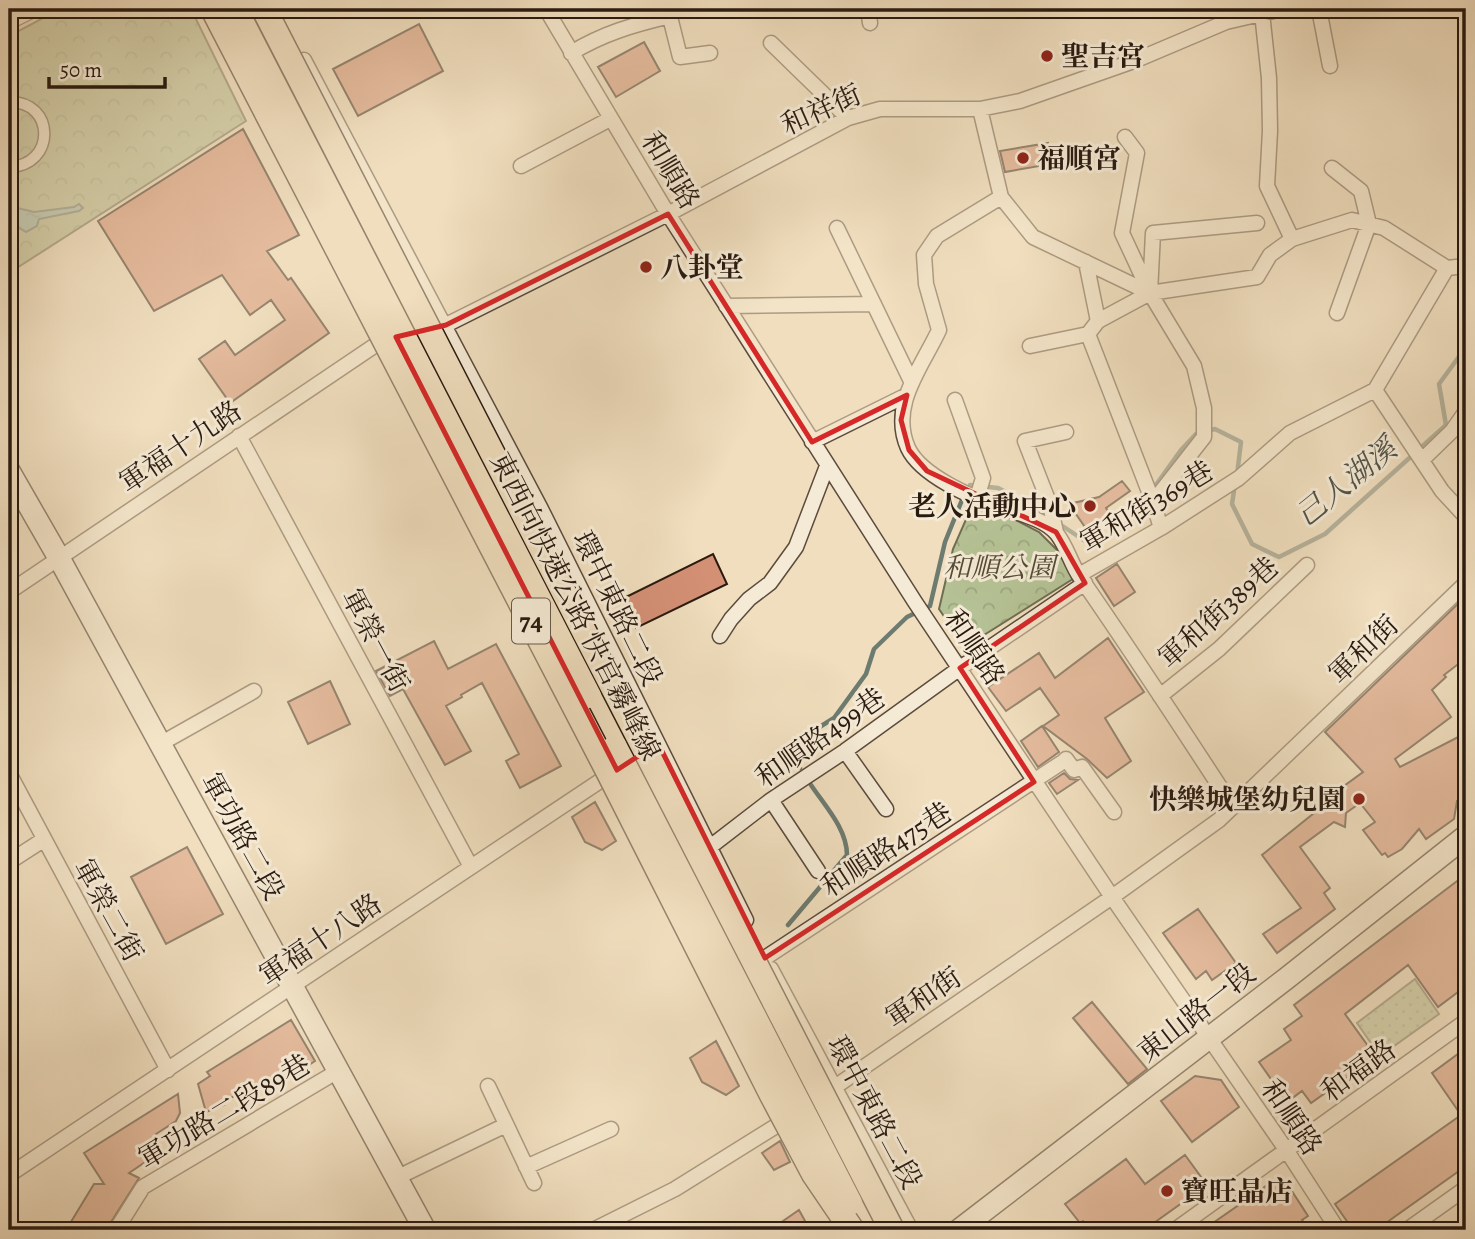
<svg xmlns="http://www.w3.org/2000/svg" width="1475" height="1239" font-family="Alegreya,'Noto Serif TC',serif">
<defs>
<pattern id="grass-dots" width="8" height="8" patternUnits="userSpaceOnUse" patternTransform="scale(1.75)"><rect width="8" height="8" fill="#b5c295"/><path d="M2 2h.1M6 6h.1" fill="none" stroke="#9ca67f" stroke-width="1.8" stroke-linecap="round"/></pattern>
<pattern id="park-crowns" width="20" height="18" patternUnits="userSpaceOnUse" patternTransform="scale(1.75)"><rect width="20" height="18" fill="#b5c295"/><path d="M2 6a3 3 0 1 1 6 0M12 15a3 3 0 1 1 6 0" fill="none" stroke="#9ca67f"/></pattern>
<pattern id="water-ripples" width="26" height="14" patternUnits="userSpaceOnUse" patternTransform="scale(1.75)"><rect width="26" height="14" fill="#9abcb0"/><path d="M2 4q2-2 4 0t4 0M15 11q2-2 4 0t4 0" fill="none" stroke="#85a196"/></pattern>
</defs>
<rect width="100%" height="100%" fill="#f0debe"/>
<filter id="stains"><feTurbulence type="fractalNoise" baseFrequency=".00286" numOctaves="4"/><feColorMatrix values="0 0 0 0 .2 0 0 0 0 .09 0 0 0 0 .02 0 0 0 .5 -.17"/></filter>
<radialGradient id="worn" r=".72"><stop offset=".6" stop-color="#630" stop-opacity="0"/><stop offset="1" stop-color="#630" stop-opacity=".3"/></radialGradient>
<path fill="url(#grass-dots)" stroke="#6f6e52" stroke-width="2" d="M1415 979 1439 1014 1380 1056 1357 1023Z"/>
<path fill="url(#park-crowns)" stroke="#6f6e52" stroke-width="2" d="M60 9H191L246 121 9 273V36Z
M975 499 1039 532 1058 551 1076 577 965 647 939 609 953 549Z"/>
<path fill="url(#water-ripples)" stroke="#6d7b70" stroke-width="2" d="M79 204 83 208 79 211 39 219 37 226 26 232C17 227 10 222 12 211L9 209V206L34 212 74 207Z"/>
<g fill="none" stroke-linecap="round" stroke-linejoin="round">
<path stroke="#6d7b70" stroke-width="4.5" d="M1235 484 1232 504 1252 544 1279 557 1325 534 1446 425 1439 384 1466 347
M970 485 998 488 1049 515
M1153 489 1181 450 1196 434 1215 429 1241 442 1237 475
M1058 523 1091 545C1111 542 1138 514 1148 497
M800 768 795 761 802 738 834 718 866 674 874 649 907 617 930 606 945 542 962 500
M788 925 847 855C847 829 825 806 811 785"/>
</g>
<path fill="#d49075" stroke="#291a10" stroke-width="2" d="M419 24 443 71 358 116 333 69Z
M644 42 660 71 616 97 598 67Z
M243 129 299 235 267 251 288 280 291 278 329 333 230 403 199 359 225 341 235 355 285 320 271 300 250 315 222 275 154 311 98 221Z
M1048 143 1051 164 1005 172 1000 151Z
M1122 481 1130 491 1106 508 1110 514 1087 530 1069 504 1099 497Z
M713 554 727 584 636 628 622 599Z
M1117 564 1135 592 1114 606 1096 578Z
M1466 596V658L1444 675 1446 677 1432 690 1451 717 1395 759 1400 767 1466 733V801H1457L1454 819 1426 839 1419 829 1402 849 1388 857 1385 853 1382 855 1363 830 1375 822 1360 803 1346 813 1345 827 1334 822 1300 847 1330 888 1324 893 1335 909 1277 953 1263 934 1301 908 1262 855 1324 805 1322 802 1363 772 1325 732Z
M1108 638 1144 692 1105 718 1131 761 1107 778 1087 759 1043 726 1059 715 1040 688 1006 711 988 687 1039 653 1055 678Z
M434 641 448 669 496 644 561 766 520 788 506 761 519 754 482 683 461 695 462 697 446 706 471 751 445 765 403 689 390 696 376 671Z
M330 681 350 724 308 744 288 702Z
M1042 726 1059 752 1038 767 1021 741Z
M1064 773 1070 779 1078 780 1057 794 1049 783Z
M595 802 616 841 602 850 585 842 572 817Z
M187 847 223 914 166 944 131 877Z
M1461 878 1466 884V986L1438 1007 1408 965 1345 1014 1376 1057 1311 1103 1302 1091 1287 1102 1259 1062 1291 1040 1284 1029 1302 1016 1294 1005Z
M1198 909 1236 963 1212 980 1206 971 1196 979 1163 933Z
M1092 1002 1147 1069 1128 1084 1073 1018Z
M291 1020 315 1061 277 1086 274 1081 222 1101 224 1105 206 1112 198 1084 210 1076 207 1072Z
M716 1041 739 1086 726 1095 702 1082 690 1058Z
M1466 1048V1166L1376 1230H1353L1335 1204 1461 1115 1432 1073Z
M1195 1076 1221 1080 1239 1107 1192 1142 1161 1101Z
M178 1094 180 1113 176 1121 156 1134 157 1136 154 1139 158 1143 154 1156 129 1173 139 1178 106 1230H66L94 1184H104L84 1153Z
M780 1141 790 1162 774 1170 762 1153Z
M1185 1155 1207 1185 1144 1230H1090L1083 1221 1080 1223 1065 1204 1126 1159 1145 1184Z
M1273 1181 1286 1182 1308 1216 1302 1220 1310 1230H1203Z
M799 1210 810 1230H770Z"/>
<g fill="none" stroke-linecap="round" stroke-linejoin="round">
<defs>
<path id="pedestrian" d="M9 102C56 101 56 166 9 167"/>
<path id="minor" d="M546 9 668 214 915 602 1112 897 1287 1151 1338 1230
M668 9 680 57 710 53
M868 9 870 23
M1319 9 1330 66
M1262 13 1269 78 1270 131 1267 186 1292 239
M771 43 848 118
M571 53C604 33 633 25 670 16
M304 60 541 509 746 920
M980 109 1001 197 1033 237 1150 293 1257 277 1270 255 1292 239 1352 220 1384 228 1447 268 1466 266
M1125 137 1137 153 1122 233 1150 293 1194 366 1204 408V437L1153 502 1161 528
M521 166 610 119
M1332 168 1361 191 1369 224 1337 313
M1001 197 937 236 924 255 926 284 939 330C922 367 889 405 908 448 921 476 973 498 1000 507 1018 513 1045 519 1057 534 1067 547 1071 564 1080 577 1132 652 1183 730 1233 807
M837 228 911 381
M1086 262 1098 321
M1447 268 1375 390 1442 491 1466 517
M726 306 874 304
M425 330 446 325 668 214 848 118 880 109H980L1020 101 1134 61 1226 22 1282 9
M1088 334 1153 502
M1030 346 1088 334 1098 321 1150 293 1153 233 1257 223
M955 400 983 478 977 498
M239 436 471 867
M812 442 907 395
M1422 460 1452 431 1466 411
M1056 532 1050 505 1025 441 1066 432
M1079 575 1161 528 1239 478 1290 433 1375 390
M9 592 380 342 391 339
M720 636 731 619 749 599 770 583 796 547 827 466
M1160 696 1219 649 1307 565
M160 744 254 691
M845 751 886 809
M1063 762 1066 759 1074 770 1082 767 1114 812
M9 773 168 1070
M771 800 818 871
M710 847 771 800 845 751 960 668 1085 583
M9 862 43 840
M765 958 1061 763
M771 969 911 1230
M488 1086 534 1183
M829 1091 1112 897 1219 820 1466 583
M526 1167 611 1129
M9 1175 651 747
M396 1178 506 1125
M116 1230 143 1187 338 1071
M593 1230 675 1189 789 1118
M1175 1230 1466 1021
M1407 1230 1466 1188"/>
<path id="tertiary" d="M9 20 31 9"/>
<path id="secondary" d="M9 471 59 558 425 1230
M959 1230 1287 978 1466 836"/>
</defs>
<use href="#pedestrian" stroke="#5b4b3c" stroke-width="13"/>
<use href="#minor" stroke="#5b4b3c" stroke-width="17"/>
<use href="#tertiary" stroke="#5b4b3c" stroke-width="20"/>
<use href="#secondary" stroke="#291a10" stroke-width="24"/>
<use href="#pedestrian" stroke="#f5ead5" stroke-width="10"/>
<use href="#minor" stroke="#f5ead5" stroke-width="14"/>
<use href="#tertiary" stroke="#f5ead5" stroke-width="18"/>
<use href="#secondary" stroke="#f5ead5" stroke-width="21"/>
<defs>
<path id="trunk-bridge" d="M213 9 609 773 772 1095 814 1174 852 1230
M235 9 589 696
M264 9 892 1230
M615 747 850 1203"/>
</defs>
<use href="#trunk-bridge" stroke="#291a10" stroke-width="27" stroke-linecap="butt"/>
<use href="#trunk-bridge" stroke="#f0debe" stroke-width="24"/>
</g>
<path d="M0 0H1475V1239H0ZM668 214 812 442 907 395 901 420 909 450 927 471 1056 532 1085 583 960 668 1034 782 765 958 658 743 617 770 396 337 446 325Z" fill="#f0debe" fill-opacity=".55" fill-rule="evenodd"/>
<path fill="none" stroke="#d62828" stroke-width="5" stroke-linejoin="round" d="M668 214 812 442 907 395 901 420 909 450 927 471 1056 532 1085 583 960 668 1034 782 765 958 658 743 617 770 396 337 446 325Z"/>
<g fill="#8f2418" stroke="#f5ead5" stroke-width="2.5">
<circle cx="1047" cy="56" r="7"/>
<circle cx="1023" cy="158" r="7"/>
<circle cx="646" cy="267" r="7"/>
<circle cx="1090" cy="506" r="7"/>
<circle cx="1359" cy="799" r="7"/>
<circle cx="1167" cy="1191" r="7"/>
</g>
<g text-anchor="middle" stroke-width="6" stroke-linejoin="round" paint-order="stroke">
<rect fill="#f5ead5" stroke="#66584b" stroke-width="2" x="512" y="598.5" width="38" height="45" rx="5"/>
<g font-size="26" font-weight="bold" fill="#291a10">
<text x="531" y="630">74</text>
</g>
<g font-size="28" font-weight="bold" fill="#291a10" stroke="#f5ead5" text-anchor="start">
<text x="1061" y="66">聖吉宮</text>
<text x="1037" y="168">福順宮</text>
<text x="660" y="277">八卦堂</text>
<text x="1076" y="516" text-anchor="end">老人活動中心</text>
<text x="1345" y="809" text-anchor="end">快樂城堡幼兒園</text>
<text x="1181" y="1201">寶旺晶店</text>
</g>
<g font-size="28" fill="#291a10" stroke="#f5ead5">
<text transform="translate(821 109) rotate(-24)" y="10">和祥街</text>
<text transform="translate(671 170) rotate(59)" y="10">和順路</text>
<text transform="translate(180 446) rotate(-34)" y="10">軍福十九路</text>
<text transform="translate(1146 506) rotate(-31)" y="10">軍和街369巷</text>
<text transform="translate(576 606) rotate(63)" y="10">東西向快速公路 快官霧峰線</text>
<text transform="translate(618 608) rotate(64)" y="10">環中東路二段</text>
<text transform="translate(1218 612) rotate(-42)" y="10">軍和街389巷</text>
<text transform="translate(376 640) rotate(62)" y="10">軍榮一街</text>
<text transform="translate(975 647) rotate(56)" y="10">和順路</text>
<text transform="translate(1363 649) rotate(-44)" y="10">軍和街</text>
<text transform="translate(820 737) rotate(-35)" y="10">和順路499巷</text>
<text transform="translate(243 836) rotate(61)" y="10">軍功路二段</text>
<text transform="translate(886 849) rotate(-33)" y="10">和順路475巷</text>
<text transform="translate(109 910) rotate(61)" y="10">軍榮二街</text>
<text transform="translate(320 939) rotate(-34)" y="10">軍福十八路</text>
<text transform="translate(923 997) rotate(-34)" y="10">軍和街</text>
<text transform="translate(1196 1012) rotate(-38)" y="10">東山路一段</text>
<text transform="translate(1358 1070) rotate(-36)" y="10">和福路</text>
<text transform="translate(224 1111) rotate(-31)" y="10">軍功路二段89巷</text>
<text transform="translate(875 1112) rotate(62)" y="10">環中東路二段</text>
<text transform="translate(1292 1117) rotate(56)" y="10">和順路</text>
</g>
<g font-size="28" font-style="italic" fill="#534c38" stroke="#f5ead5">
<text x="999" y="577">和順公園</text>
</g>
<g font-size="30" font-style="italic" fill="#515348" stroke="#f5ead5">
<text transform="translate(1346 482) rotate(-39)" y="10">己人湖溪</text>
</g>
</g>
<rect width="1475" height="1239" fill="none" stroke="#f0debe" stroke-width="35"/>
<rect x="10" y="10" width="1454" height="1218" fill="none" stroke="#291a10" stroke-width="3.5"/>
<rect x="18" y="18" width="1440" height="1204" fill="none" stroke="#291a10" stroke-width="2"/>
<path d="M49 77v10h116v-10" fill="none" stroke="#291a10" stroke-width="3.5"/>
<text x="60" y="77" font-size="21" fill="#291a10" stroke="#f5ead5" stroke-width="5" paint-order="stroke">50 m</text>
<rect width="100%" height="100%" filter="url(#stains)"/>
<rect width="100%" height="100%" fill="url(#worn)"/>
</svg>
